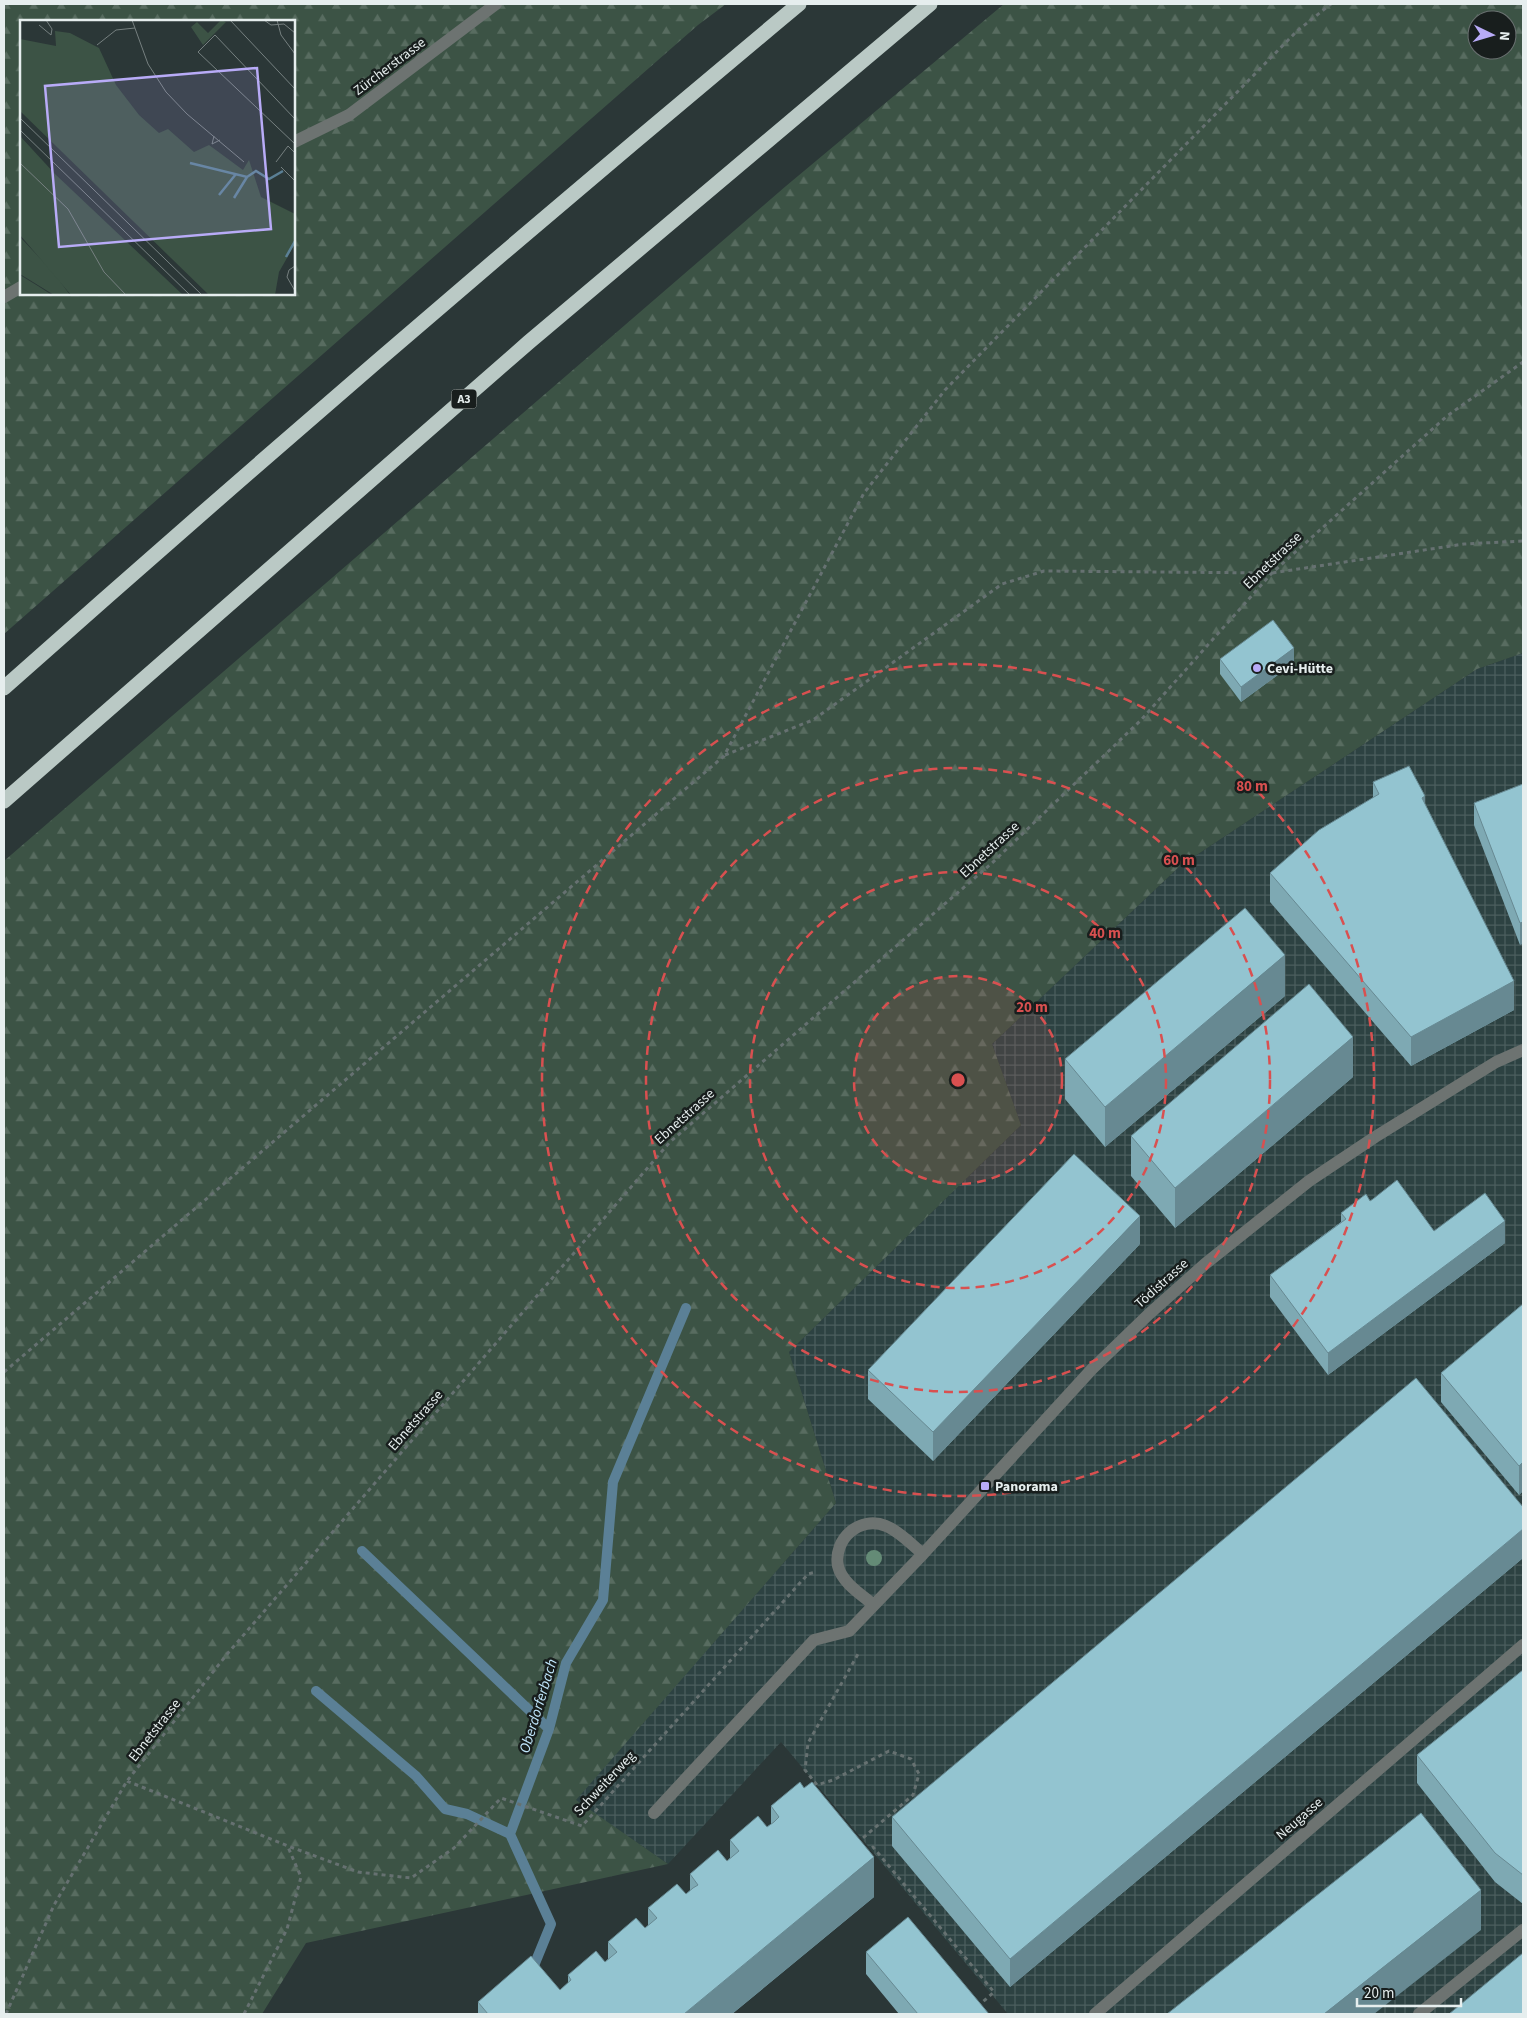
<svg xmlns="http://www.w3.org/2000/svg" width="1527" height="2018" font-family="'Source Sans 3',sans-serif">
<defs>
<pattern id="industrial-grid" width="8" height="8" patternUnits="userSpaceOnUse" patternTransform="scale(1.25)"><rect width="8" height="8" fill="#2d4242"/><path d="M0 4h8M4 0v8" fill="none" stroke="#4b5e5e"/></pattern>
<pattern id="forest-firs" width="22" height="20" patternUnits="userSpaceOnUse" patternTransform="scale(1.25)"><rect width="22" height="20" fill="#3c5345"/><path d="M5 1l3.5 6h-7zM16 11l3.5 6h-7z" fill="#586c60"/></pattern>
</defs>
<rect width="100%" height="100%" fill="#2b3737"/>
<path fill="url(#industrial-grid)" d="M1523 653V2014H1008L781 1742 668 1864 575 1800 836 1503 789 1352 1021 1125 992 1044 1180 866 1477 669Z"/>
<path fill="url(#forest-firs)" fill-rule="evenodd" d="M4 4H726L698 25 4 634ZM21 21H294V294H21Z
M1004 4H1523V653L1477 669 1180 866 992 1044 1021 1125 789 1352 836 1503 576 1800 668 1864 306 1943 262 2014H4V861L786 186ZM1477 20H1507V50H1477Z"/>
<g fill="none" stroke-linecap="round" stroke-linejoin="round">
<path stroke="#5b8096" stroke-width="10" d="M362 1551 549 1729
M316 1691 416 1776 445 1809 467 1814 510 1834
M531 1973 551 1924 510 1834 549 1729 566 1663 603 1600 613 1482 686 1308"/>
<path stroke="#667171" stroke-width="3" stroke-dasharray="4 4" stroke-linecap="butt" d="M725 755 813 720 1002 584 1044 571 1272 573 1464 544 1523 541
M4 1372 724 756 864 493 945 390 1297 31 1331 4
M127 1781 288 1846 358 1872 411 1878 454 1848 501 1798 582 1826 808 1574 816 1572
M857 1843 913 1795 919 1774 911 1759 889 1751 833 1780 817 1785 805 1770 808 1743 858 1654
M866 1853 873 1847 994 1992 978 2006
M6 2014 54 1905 127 1781 228 1653 670 1142 992 863 1141 720 1272 573 1447 416 1523 362
M244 2014 287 1929 301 1877 288 1847"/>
<path stroke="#6d7371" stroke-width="12" d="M294 142 349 115 496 4
M4 297 21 287
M874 1605C862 1595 842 1583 838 1566 833 1539 860 1515 886 1526 899 1531 912 1545 923 1554
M654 1813 814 1640 849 1631 923 1554 1092 1369 1149 1314 1205 1264 1309 1181 1375 1137 1496 1062 1523 1050
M1095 2014 1523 1645
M1419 2014 1523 1930"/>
<path stroke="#bac9c5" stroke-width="15" d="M4 688C265 456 530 228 799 4
M4 801 529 342 930 4"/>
</g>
<circle fill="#648b76" cx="874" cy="1558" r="8"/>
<path fill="#7ea9b3" d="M1220 659 1294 663 1241 702 1220 674Z
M1373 782 1425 805 1514 1010 1411 1066 1270 902V873L1373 798Z
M1523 784 1520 945 1474 825V803Z
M1285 996 1105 1147 1065 1099V1059Z
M1353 1077 1175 1228 1131 1176V1136Z
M1370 1201 1434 1231 1505 1243 1328 1375 1270 1297V1275L1341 1222V1213Z
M1140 1244 933 1461 868 1399V1370Z
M1523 1304V1491L1519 1495 1441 1402V1373Z
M1523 1507V1558L1010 1987 892 1846V1817Z
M1523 1670V1904L1495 1882 1417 1783V1755Z
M771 1806 874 1897 732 2014H478V2002L560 1990 568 1983V1975L605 1962 608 1959V1942L645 1928 648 1926V1908L686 1894 690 1892V1874L727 1861 730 1858V1840L767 1827 771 1824Z
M866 1952 989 2014H899L866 1974Z"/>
<path fill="#678992" d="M1294 648V663L1241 702V687Z
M1425 796V824L1422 798Z
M1523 922V944L1520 945V923Z
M1285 955V996L1105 1147V1107Z
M1514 981V1010L1411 1066V1037Z
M1353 1037V1077L1175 1228V1188Z
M1140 1216V1244L933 1461V1432Z
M1505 1221V1243L1328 1375V1353Z
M1523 1462V1491L1519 1495V1466Z
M1523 1529V1558L1010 1987V1959Z
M874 1857V1897L732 2014H684Z
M1481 1890V1930L1374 2014H1324Z"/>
<path fill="#93c4d0" stroke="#678992" d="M1273 620 1294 648 1241 687 1220 659Z
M1409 766 1425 796 1422 798 1514 981 1411 1037 1270 873 1319 830 1379 794 1373 782Z
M1523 784V922L1520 923 1474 803Z
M1245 908 1285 955 1105 1107 1065 1059Z
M1309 984 1353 1037 1175 1188 1131 1136Z
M1074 1154 1140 1216 933 1432 868 1370Z
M1397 1180 1434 1231 1485 1193 1505 1221 1328 1353 1270 1275 1346 1219 1341 1213 1366 1194 1370 1201 1373 1199Z
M1523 1304V1462L1519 1466 1441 1373Z
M1416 1378 1523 1507V1529L1010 1959 892 1817Z
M1523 1670V1875L1495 1853 1417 1755Z
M800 1782 804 1788 812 1782 874 1857 684 2014H488L478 2002 531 1956 560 1990 571 1980 568 1975 596 1951 605 1962 617 1952 608 1942 636 1918 645 1928 657 1918 648 1908 677 1884 686 1894 693 1888 698 1885 690 1874 718 1850 727 1861 739 1851 730 1840 758 1816 767 1827 774 1822 779 1817 771 1806Z
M1421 1813 1481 1890 1324 2014H1167Z
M908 1917 989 2014H918L866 1952Z
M1523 1953V2014H1449Z"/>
<circle cx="958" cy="1080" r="104" fill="#d95050" fill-opacity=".12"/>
<g fill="none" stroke="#d95050" stroke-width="2.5" stroke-dasharray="9 6">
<circle cx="958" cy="1080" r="104"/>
<circle cx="958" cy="1080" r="208"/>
<circle cx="958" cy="1080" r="312"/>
<circle cx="958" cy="1080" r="416"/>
</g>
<g fill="#b8abf7" stroke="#181e1d" stroke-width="2">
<circle cx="1257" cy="668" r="5"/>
<rect x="980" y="1481" width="10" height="10" rx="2.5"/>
</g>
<g text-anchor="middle" stroke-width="5" stroke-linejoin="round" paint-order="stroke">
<rect fill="#181e1d" stroke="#a8b0af" stroke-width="1" x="451.5" y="389.5" width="25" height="19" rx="4"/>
<g font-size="12" font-weight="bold" fill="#e6eeee">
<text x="464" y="403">A3</text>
</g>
<g font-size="14" fill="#e6eeee" stroke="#181e1d">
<text transform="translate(389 66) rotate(-37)" y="5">Zürcherstrasse</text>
<text transform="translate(1272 560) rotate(-44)" y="5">Ebnetstrasse</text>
<text transform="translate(989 849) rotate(-43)" y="5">Ebnetstrasse</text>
<text transform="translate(684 1116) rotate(-42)" y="5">Ebnetstrasse</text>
<text transform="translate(1161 1283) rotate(-42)" y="5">Tödistrasse</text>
<text transform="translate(415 1420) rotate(-49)" y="5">Ebnetstrasse</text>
<text transform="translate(154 1730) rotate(-52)" y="5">Ebnetstrasse</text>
<text transform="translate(604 1783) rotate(-47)" y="5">Schweiterweg</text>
<text transform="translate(1299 1818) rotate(-41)" y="5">Neugasse</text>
</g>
<g font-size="14" font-weight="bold" fill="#e6eeee" stroke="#181e1d" text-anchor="start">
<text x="1267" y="673">Cevi-Hütte</text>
<text x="995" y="1491">Panorama</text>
</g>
<g font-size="15" font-style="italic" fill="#c2e8fe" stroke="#181e1d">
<text transform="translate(538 1706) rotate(-73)" y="5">Oberdorferbach</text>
</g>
</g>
<g transform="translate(20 20)">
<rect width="275" height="275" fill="#2b3737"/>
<path d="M0 217 34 253 50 275H34L0 254ZM0 255 18 266 32 275H0Z" fill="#3c5345"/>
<path d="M201 0 206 2 183 25 171 7 177 2 188 13ZM35 11 50 13 79 28 96 65 119 95 139 113 148 109 174 132 189 125 223 150 229 140 241 177 275 194V224L259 252 255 275H189L0 91V19L36 26ZM0 116 35 154 163 275H51L0 215Z" fill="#3c5345"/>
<path fill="none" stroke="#5b8096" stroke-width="2.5" d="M170 143 227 157 236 151 249 159 263 151M199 175 216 154M214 178 227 157M266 237 275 221"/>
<path fill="none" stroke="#768080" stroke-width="1" d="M112 0 128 44 146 72 167 94 224 142M210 0 275 69M244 0 251 5 264 4 275 13M257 0 261 15 275 34M19 5 31 15 32 9 26 0M77 25 96 10 115 8M0 98 182 275M275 99 195 15 178 32 275 124M0 110 170 275M194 116 192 124 200 120M256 142 268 126 275 133M0 143 48 189 84 252 106 275M261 147 275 161M275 246 269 250 267 257 275 271"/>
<path fill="#b8abf7" fill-opacity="0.15" stroke="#b8abf7" stroke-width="2.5" d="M237 48 251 209 39 227 25 66Z"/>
<rect width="275" height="275" fill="none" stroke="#e6eeee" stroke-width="2.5"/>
</g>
<circle cx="958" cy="1080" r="8" fill="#d95050" stroke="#181e1d" stroke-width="2.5"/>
<g font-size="15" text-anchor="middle" font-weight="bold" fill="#d95050" stroke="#181e1d" stroke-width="5" stroke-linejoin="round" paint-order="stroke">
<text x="1252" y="791">80 m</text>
<text x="1179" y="865">60 m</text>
<text x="1105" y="938">40 m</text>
<text x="1032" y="1012">20 m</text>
</g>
<rect width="1527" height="2018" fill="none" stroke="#e6eeee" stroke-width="10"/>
<g transform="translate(1492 35) rotate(95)"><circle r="24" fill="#181e1d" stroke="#6a7171"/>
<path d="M0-4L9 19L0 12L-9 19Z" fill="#b8abf7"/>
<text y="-8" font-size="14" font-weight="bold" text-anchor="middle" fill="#e6eeee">N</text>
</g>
<path d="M1357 1998v8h104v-8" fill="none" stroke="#e6eeee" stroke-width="2.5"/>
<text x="1364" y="1998" font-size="15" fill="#e6eeee" stroke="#181e1d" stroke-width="4" paint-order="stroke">20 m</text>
</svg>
